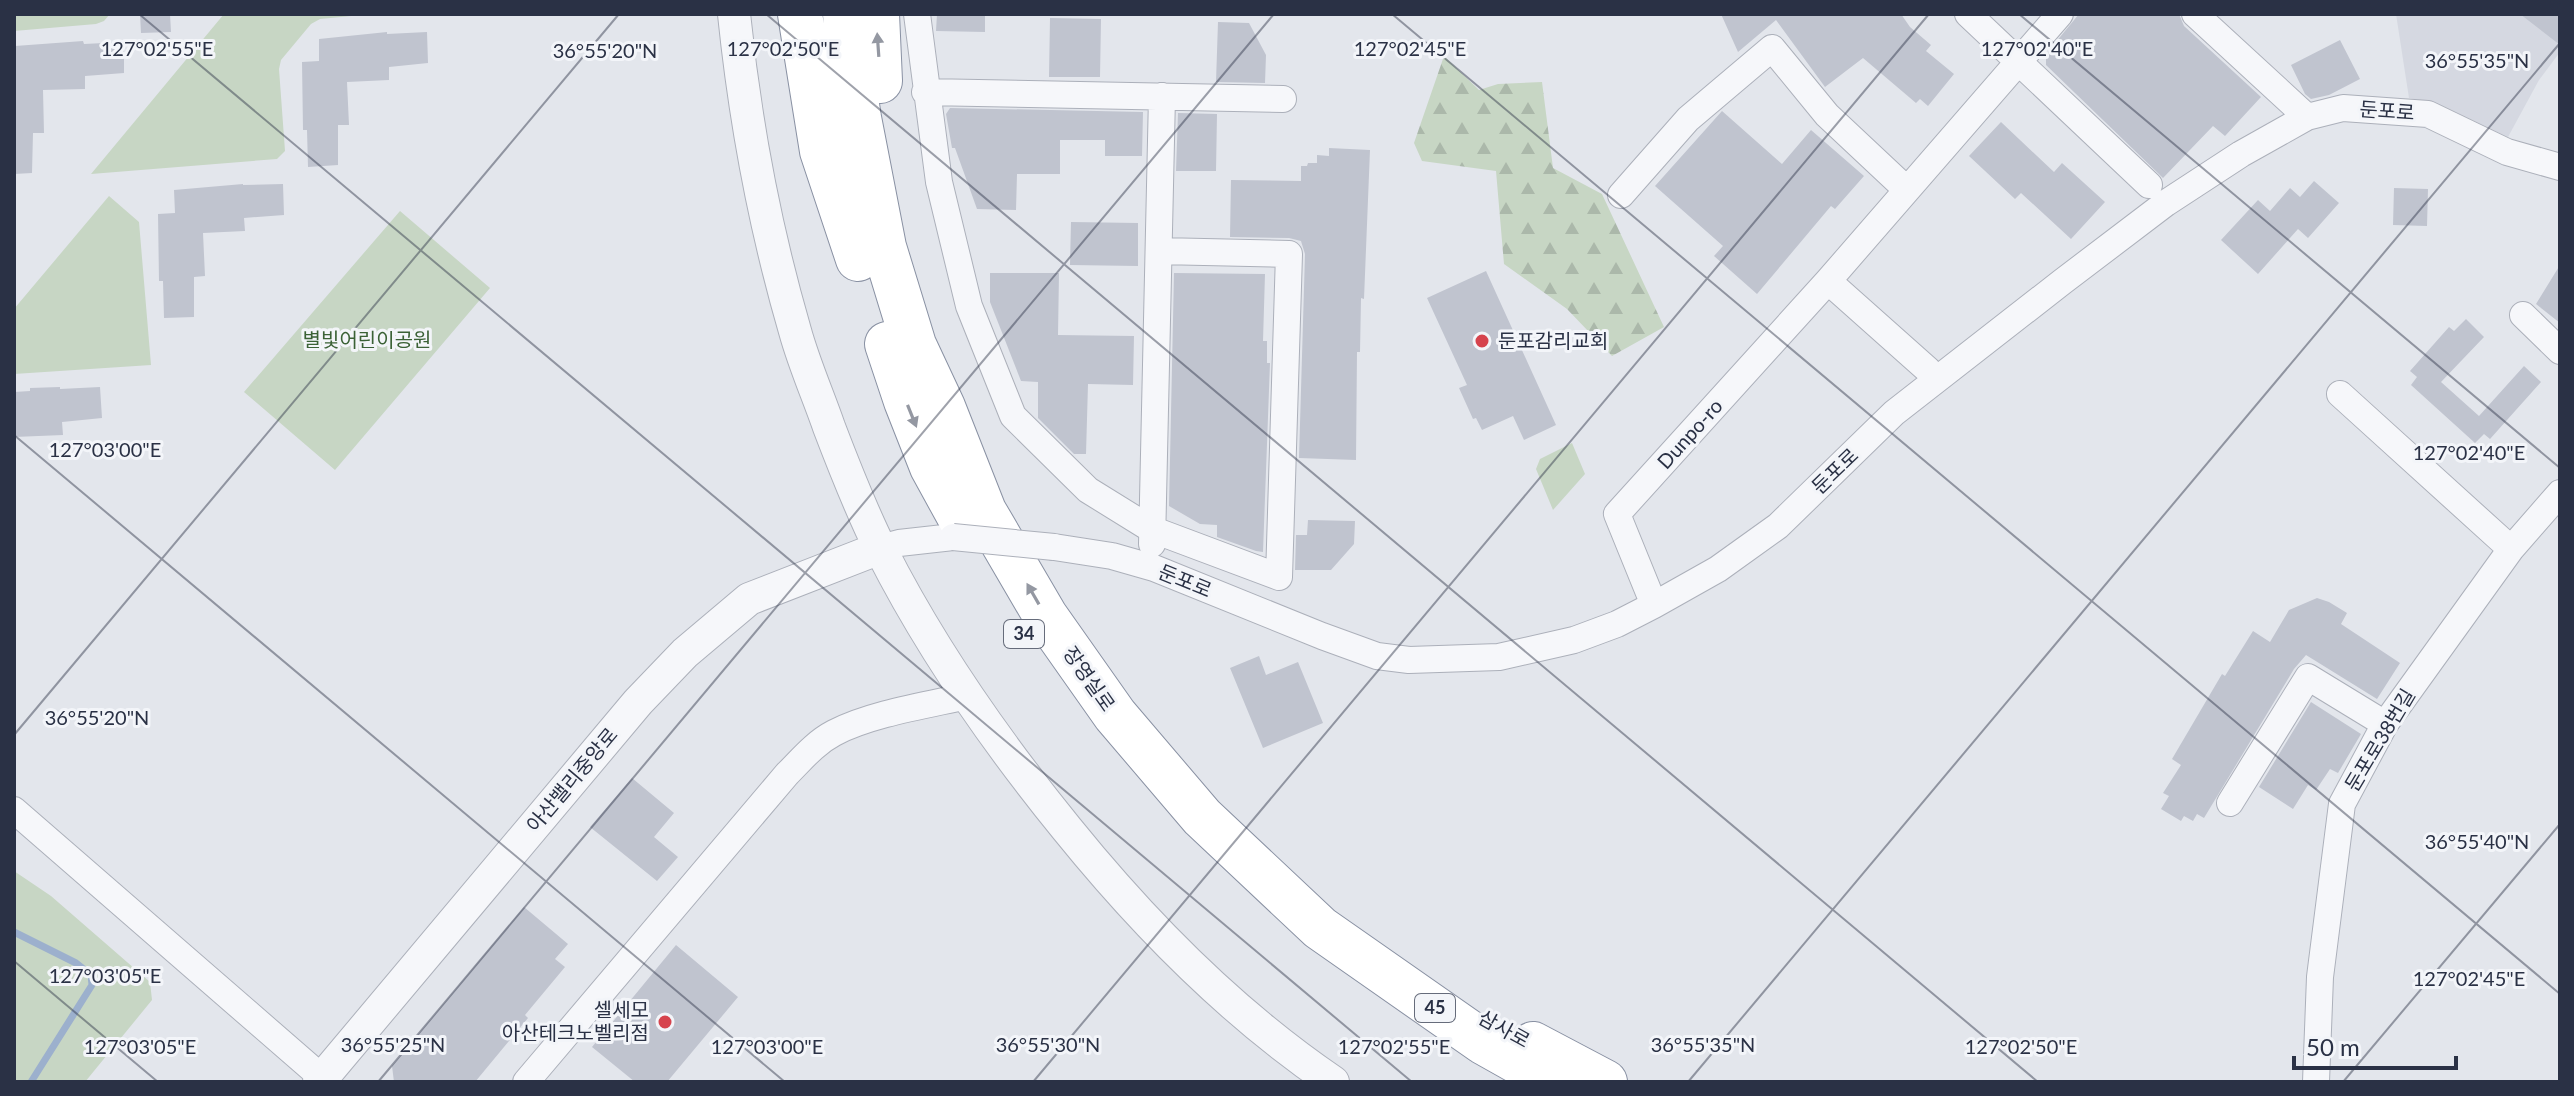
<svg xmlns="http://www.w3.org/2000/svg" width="2574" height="1096" font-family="Lato,'Noto Sans KR',sans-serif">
<defs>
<pattern id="forest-firs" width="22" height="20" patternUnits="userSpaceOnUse" patternTransform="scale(2)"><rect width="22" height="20" fill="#c7d6c4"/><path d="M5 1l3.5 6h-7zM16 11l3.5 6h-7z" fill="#abb8aa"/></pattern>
</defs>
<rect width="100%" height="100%" fill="#e3e6ec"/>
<path fill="#d5d8e1" d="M2396 14H2560V52L2539 80 2508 137 2438 104 2409 98Z"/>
<path fill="url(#forest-firs)" d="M1444 56 1479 90 1498 84 1542 82 1553 168 1602 194 1664 327 1612 356 1567 309 1504 264 1496 171 1422 161 1414 143Z"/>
<path fill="#c7d6c4" d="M14 14H110L104 21 96 24 14 31Z
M224 14H372L320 19 311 24 281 60 279 69 285 151 277 159 91 174Z
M109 196 139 222 151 365 14 374V309Z
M400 211 490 288 335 470 244 392Z
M1572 443 1585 474 1553 510 1536 469 1540 459Z
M14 871 51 896 150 982 152 1000 85 1082H14Z"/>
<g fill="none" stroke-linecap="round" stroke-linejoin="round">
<path stroke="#9cb0cd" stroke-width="7" d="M14 932 76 963 91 975 92 985 31 1082"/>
</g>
<path fill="#c0c4cf" d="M140 14H170L171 32 141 33Z
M937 14H985V32L936 31Z
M1721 14H1901L1910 27 1931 45 1926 51 1954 74 1928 106 1920 99 1916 103 1863 58 1825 87 1776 20 1738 52Z
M2079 14H2179L2184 26 2261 97 2225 136 2213 126 2163 178 2046 65V54Z
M2520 14H2560V45Z
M1050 18 1101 19 1100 77H1049Z
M1218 22 1249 23 1266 55 1265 83 1216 82Z
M387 32V34L427 32 428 63 389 67V80L347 82 349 125H338V165L308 167 307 130H303L302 62 319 61V39Z
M2340 40 2360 79 2329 95 2311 99 2305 94 2291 65Z
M83 41 84 44 124 42V73L85 76V89L43 90 44 133H33L32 173 14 174 15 46Z
M950 108 1143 112 1142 156H1105V140H1060V174H1017L1016 210 977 209 955 148H952L946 114Z
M1722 111 1782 164 1811 130 1864 176 1835 209 1831 206 1757 294 1714 256 1723 246 1655 186Z
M1178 113 1217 114 1216 171H1176Z
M2001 122 2054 172 2062 163 2105 202 2071 239 2021 193 2015 199 1969 156Z
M1329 148 1370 150 1364 299 1361 298 1360 352H1357L1356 460 1299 458 1305 254 1301 241 1289 238 1230 237 1231 180 1301 181V166H1307L1308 163H1317V155L1329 156Z
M2314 181 2339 203 2308 238 2298 229 2258 274 2221 240 2258 200 2270 211 2290 188 2300 197Z
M243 184V185L283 184 284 215 244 218 245 231 203 233 205 276 194 277V317L164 318 163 281H159L158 214 175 213 174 190Z
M2394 188 2428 189 2427 226 2393 225Z
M1071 222 1138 223V266L1070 265Z
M2560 265V323L2536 304Z
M1486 271 1556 425 1524 440 1513 416 1482 430 1476 418 1473 419 1459 388 1467 385 1427 298Z
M990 273H1059L1058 335 1134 336 1133 385 1088 384 1086 454H1074L1038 418V382L1021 381 990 302Z
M1174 273 1265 274 1263 341H1267V363H1270L1263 552 1256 551 1217 537V525L1200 524 1169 506Z
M2466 319 2484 337 2441 382 2479 416 2524 366 2541 382 2490 439 2484 434 2475 443 2411 385 2417 377 2410 371 2449 327 2454 331Z
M60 387V389L100 387 102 418 62 422 63 435 14 437V392L30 391V388Z
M1308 520 1355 521 1354 544 1331 570H1295L1296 535H1307Z
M2317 598 2329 602 2347 613 2341 624 2400 663 2377 699 2306 655 2294 669 2204 818 2197 814 2193 821 2184 816 2181 821 2161 809 2169 796 2163 793 2181 765 2172 759 2222 674 2225 676 2253 631 2270 642 2289 610Z
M1259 656 1266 675 1298 662 1323 723 1263 748 1230 668Z
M2311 702 2361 734 2338 773 2330 769 2316 790 2308 785 2293 809 2259 787Z
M632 778 674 813 654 837 678 857 657 881 590 827Z
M524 907 568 944 555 959 565 967 525 1015 528 1018 475 1082H394L392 1066Z
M676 945 738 997 667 1082H635L592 1047Z"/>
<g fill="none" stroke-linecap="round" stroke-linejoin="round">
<defs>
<path id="minor" d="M917 14 939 182 969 306 1013 416 1088 490 1151 529 1279 577 1289 254 1159 251
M1968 14 2149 185
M2195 14 2307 117
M925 92 1283 99
M1621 195 1688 119 1772 48 1827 115 1907 190
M1828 281 1928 370
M2523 315 2560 351
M2340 394 2511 549
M1152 544 1162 96
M1054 547 1112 556 1154 568 1322 636 1377 656 1409 660 1499 657 1574 640 1617 624 1654 605 1718 569 1778 526 1894 413 2062 282 2166 203 2241 154 2307 117 2343 108 2428 114 2507 152 2560 167
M880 548 899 543 953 537
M1654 605 1617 514 1828 281 2060 14
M2230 803 2308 677 2385 724
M14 810 327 1082
M526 1082 787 774C802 759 815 743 834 733 870 714 927 705 967 696
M2316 1082 2320 977 2342 804 2385 724 2511 549 2560 493"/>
<path id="tertiary" d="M734 14C745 121 765 228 795 331 804 364 818 395 829 427 845 469 861 510 881 550 931 649 997 743 1067 829 1143 923 1233 1014 1333 1082
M319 1082 638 702 685 653 749 599 880 548"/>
<path id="trunk" d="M800 14 822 151 858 259
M845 14 848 46 859 118 884 247 914 345 943 407 984 511 1046 617 1115 715 1202 817 1320 928 1483 1042 1554 1082
M877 14 880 81
M887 344 906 401 932 467 965 527
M1533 1044 1605 1082"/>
</defs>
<use href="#minor" stroke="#acb0ba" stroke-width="28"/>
<use href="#tertiary" stroke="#acb0ba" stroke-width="34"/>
<use href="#trunk" stroke="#8991a3" stroke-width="46"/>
<use href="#minor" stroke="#f6f7fa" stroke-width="26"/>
<use href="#tertiary" stroke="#f6f7fa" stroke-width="32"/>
<use href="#trunk" stroke="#fff" stroke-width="44"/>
<defs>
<path id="minor-bridge" d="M953 537 1054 547"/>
</defs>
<use href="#minor-bridge" stroke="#acb0ba" stroke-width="28" stroke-linecap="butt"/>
<use href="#minor-bridge" stroke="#f6f7fa" stroke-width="26"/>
</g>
<defs><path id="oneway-solid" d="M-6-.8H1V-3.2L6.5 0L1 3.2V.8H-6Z" transform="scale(2)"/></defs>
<g fill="#9498a2">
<use href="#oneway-solid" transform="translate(878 45) rotate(-94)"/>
<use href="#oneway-solid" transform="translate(912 416) rotate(68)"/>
<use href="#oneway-solid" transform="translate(1033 594) rotate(-120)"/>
</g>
<path fill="none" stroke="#2a3145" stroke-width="2" stroke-opacity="0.45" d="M139 14 1412 1082M766 14 2038 1082M1392 14 2560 994M2019 14 2560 468M14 435 785 1082M14 735 619 14M14 961 158 1082M378 1082 1274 14M1033 1082 1929 14M1688 1082 2560 43M2343 1082 2560 824"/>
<g fill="#d6434d" stroke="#f3f5f9" stroke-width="3">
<circle cx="1482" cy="341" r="8"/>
<circle cx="665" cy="1022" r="8"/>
</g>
<g text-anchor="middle" stroke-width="6" stroke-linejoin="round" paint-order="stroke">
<g fill="#f3f5f9" stroke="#666c7b" stroke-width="2">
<rect x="1004" y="620" width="40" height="28" rx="6"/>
<rect x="1415" y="994" width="40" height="28" rx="6"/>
</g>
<g font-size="18" font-weight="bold" fill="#2a3145">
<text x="1024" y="640">34</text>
<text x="1435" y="1014">45</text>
</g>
<g font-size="20" fill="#2a3145" stroke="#f3f5f9">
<text transform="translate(2387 111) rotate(4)" y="7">둔포로</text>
<text transform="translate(1690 434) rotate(-48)" y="7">Dunpo-ro</text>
<text transform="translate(1835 471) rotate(-44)" y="7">둔포로</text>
<text transform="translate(1185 581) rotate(22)" y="7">둔포로</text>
<text transform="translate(1089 679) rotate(55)" y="7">장영실로</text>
<text transform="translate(2380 740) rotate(-59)" y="7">둔포로38번길</text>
<text transform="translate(572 780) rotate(-50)" y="7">아산밸리중앙로</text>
<text transform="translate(1504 1029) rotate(29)" y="7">삼사로</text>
</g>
<g font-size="20" fill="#3b6236" stroke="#f3f5f9">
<text x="367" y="347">별빛어린이공원</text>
</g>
<g font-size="20" fill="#2a3145" stroke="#f3f5f9" text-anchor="start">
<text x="1498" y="348">둔포감리교회</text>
<text x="649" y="1017" text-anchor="end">셀세모<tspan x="649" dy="23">아산테크노벨리점</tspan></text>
</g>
</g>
<g font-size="20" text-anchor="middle" fill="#2a3145" stroke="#f3f5f9" stroke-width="6" stroke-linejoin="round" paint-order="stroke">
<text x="157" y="56">127°02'55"E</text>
<text x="783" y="56">127°02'50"E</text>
<text x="1410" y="56">127°02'45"E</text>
<text x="2037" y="56">127°02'40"E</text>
<text x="605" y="58">36°55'20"N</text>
<text x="2477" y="68">36°55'35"N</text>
<text x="105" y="457">127°03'00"E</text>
<text x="2469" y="460">127°02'40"E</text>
<text x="97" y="725">36°55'20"N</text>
<text x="2477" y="849">36°55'40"N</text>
<text x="105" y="983">127°03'05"E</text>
<text x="2469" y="986">127°02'45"E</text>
<text x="393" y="1052">36°55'25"N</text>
<text x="1048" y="1052">36°55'30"N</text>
<text x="1703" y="1052">36°55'35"N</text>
<text x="140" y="1054">127°03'05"E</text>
<text x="767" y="1054">127°03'00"E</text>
<text x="1394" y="1054">127°02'55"E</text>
<text x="2021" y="1054">127°02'50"E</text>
</g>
<rect width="2574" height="1096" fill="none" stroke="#2a3145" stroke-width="32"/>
<path d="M2294 1056v12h162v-12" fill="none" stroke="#2a3145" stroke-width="4"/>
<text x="2306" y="1056" font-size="24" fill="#2a3145" stroke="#f3f5f9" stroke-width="6" paint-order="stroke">50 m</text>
</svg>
